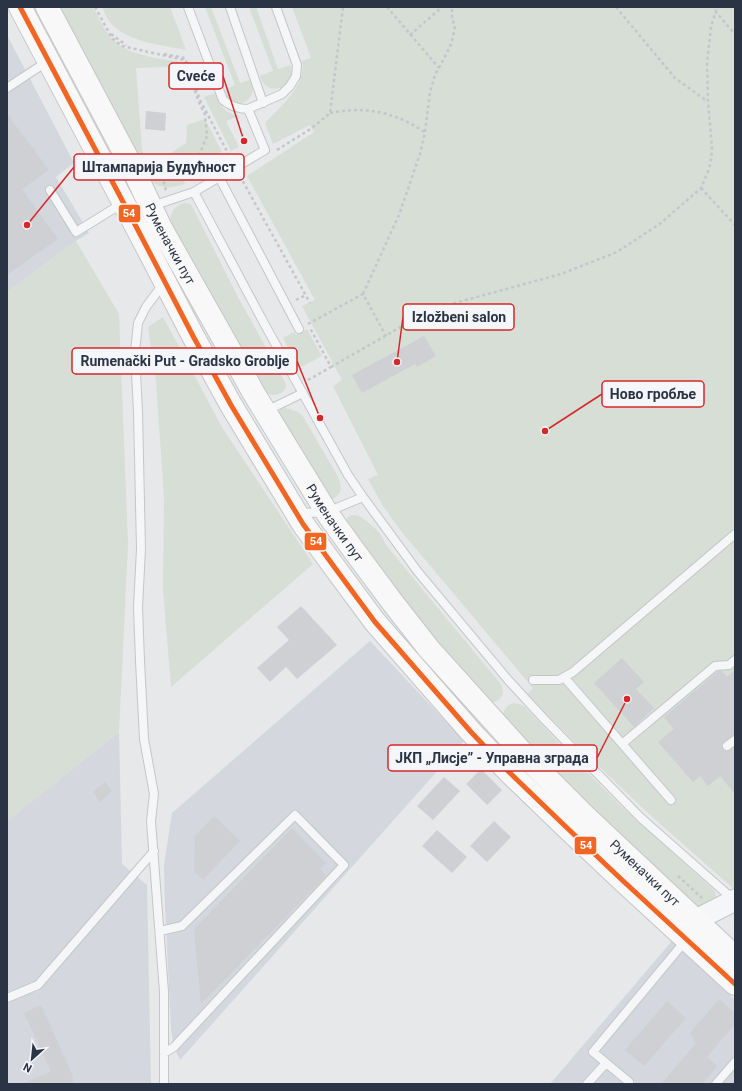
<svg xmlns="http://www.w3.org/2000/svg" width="742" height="1091" font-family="Roboto,sans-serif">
<rect width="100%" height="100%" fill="#e6e8ea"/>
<path fill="#d4d7dd" d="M7 35 74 163 56 177 89 233 76 241 7 292Z
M370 641 464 741 180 1060 174 1047 171 1030 165 906 164 865 172 813Z
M119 732 122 864 147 885 151 1084H7V821Z
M672 941 735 1000V1084H550Z"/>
<path fill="#d6ded6" d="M57 7H93C98 16 102 26 108 34 123 56 158 58 181 62L183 66 136 68 142 150 146 163 165 157 186 143 187 125 205 119 222 152 179 170 185 184C172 188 162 190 151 181Z
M102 7H170L186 50C162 45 125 42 109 21 106 17 104 11 102 7Z
M205 7H211L240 83 250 80C262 102 229 114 225 90L235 85Z
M249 7H256L278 69 290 65C299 87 267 100 260 76L273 71Z
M292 7H735V890L649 814 591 759 527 694 533 688 401 531 383 506 368 479 378 475 333 386 342 380 302 306 315 300 247 176 314 132 310 125 273 144 265 123C279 108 308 84 302 61L311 58Z
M216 93C222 107 222 111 238 116L226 121 239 147 231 151 204 97Z
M184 203 191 204 239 299 285 382 286 388C280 396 273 397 265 392L170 223C170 213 174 206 184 203Z
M76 241 119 314 128 544 119 732 7 821V292Z
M163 317 223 429 313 564 171 687 163 589 164 498 156 380 148 327Z
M307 329 322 356 299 368 283 338 294 332 296 335Z
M285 408 296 411 302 415 337 475C342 486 344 493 331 500L277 413 281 409Z
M353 515C358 515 360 516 365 520 376 529 380 531 386 545L500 683C506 692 502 701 491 703L442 652 346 522 348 517Z
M514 703 520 704 525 707 573 758 621 806 715 891 716 897 715 901 699 908 696 906 536 756 503 716C504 709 507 705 514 703Z"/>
<path fill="#ced0d3" d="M146 111 166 113 165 131 145 129Z
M7 114 49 170 22 189 58 239 7 275Z
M424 336 436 356 417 367 415 364 362 393 352 375Z
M301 606 337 645 297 679 286 667 270 682 257 668 289 640 277 627Z
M622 658 644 682 636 689 654 708 634 727 594 683Z
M735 670V735L732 736 724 742 722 746 723 750 727 751 735 747V794L720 776 708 786 700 776 693 782 658 742 674 729 664 717 718 671H722L727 677Z
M481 769 502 790 487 805 466 784Z
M444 777 460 791 433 820 417 806Z
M105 782 112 791 100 802 93 792Z
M214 816 240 841 203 880 194 871 195 836Z
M494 821 511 837 487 862 470 846Z
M292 828 326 863 320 869 326 876 201 1004 194 929Z
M437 830 467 857 452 873 422 846Z
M719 999 735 1013V1024L707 1057 717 1066 703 1084H661L696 1043 690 1033Z
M667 1001 686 1018 644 1066 625 1050Z
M41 1005 73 1076 72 1077 75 1084H23L51 1071 24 1013Z"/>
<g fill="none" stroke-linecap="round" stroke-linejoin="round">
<defs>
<path id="service" d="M230 7 263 103
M7 88 48 61
M248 109 282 94 290 86 296 76 297 65 276 7
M219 177 299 329
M50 190 76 232 123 203
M194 192 265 325 348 475 363 497 418 572 509 681 545 720 641 818 734 900
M152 206 194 192 265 150 248 109C238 109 230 106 223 100L188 7
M266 411 303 393
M298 512 318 513 327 512 363 497
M564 677 671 800
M533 680H559L573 672 735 534
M622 744 715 666 729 665 735 660
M727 746 735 740
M160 931 182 926 295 815 344 865 174 1047 164 1053
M7 998 38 985 154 851
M629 1082 593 1052 686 940
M164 1084V992L151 821 154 794 144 739 140 661 138 607 141 549 138 412 135 352 138 323 146 307 164 283
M587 1084 606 1063
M716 1084 735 1062"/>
<path id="tertiary" d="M696 920 735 900"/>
<g id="secondary">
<path d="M20 7 140 234 193 336 231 405 303 524 335 568 375 622 471 732 509 772 564 825 621 879 735 984"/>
<path id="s1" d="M47 7 132 167 161 228 232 354 253 392 329 516 355 552 393 603 429 649 530 761 586 817 735 957"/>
</g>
</defs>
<use href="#service" stroke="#c4c6c8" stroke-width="10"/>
<use href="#tertiary" stroke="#c4c6c8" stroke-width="23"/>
<use href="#secondary" stroke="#c4c6c8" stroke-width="24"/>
<path stroke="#c5c6ca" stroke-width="2.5" stroke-dasharray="3 3" stroke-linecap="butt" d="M95 7 112 38 122 46 184 60 198 100 205 115 207 136 198 158 188 169 180 173 170 175 164 183 166 191
M387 7 439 68
M616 7 675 78 707 101
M715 11 735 34
M111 34 126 45
M410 35 442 7
M164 54 185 58 200 100 230 157
M330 113C356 108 376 109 401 119 409 122 417 128 425 132
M277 150 312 128 330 113 343 7
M240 176 310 303
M701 188 735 225
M363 294 399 215 420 154 425 132 430 92 435 75 450 47 453 37 455 26 452 19V7
M296 300 306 295
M308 324 363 294 386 336
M331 367 404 325 455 303 561 274 617 252 661 223 701 188 709 169 711 159 712 149 708 101 707 63 711 27 717 7
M308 380 331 367 310 328
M678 876 702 898"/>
<use href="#service" stroke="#f5f6f7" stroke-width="8"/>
<use href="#tertiary" stroke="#f5f6f7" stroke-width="21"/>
<use href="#secondary" stroke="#f8f8f8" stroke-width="22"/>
<defs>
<path id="bus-1" d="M20 7 140 234 193 336 231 405 303 524 335 568 375 622 471 732 509 772 564 825 621 879 735 984"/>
</defs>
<use href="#bus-1" stroke="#f4f6f9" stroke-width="8"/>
<use href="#bus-1" stroke="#f26522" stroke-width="5"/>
</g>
<g text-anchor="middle" stroke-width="3.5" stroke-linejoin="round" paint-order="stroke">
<g font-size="13" fill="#2b3445" stroke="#f4f6f9">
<text dy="5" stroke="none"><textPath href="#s1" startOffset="267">Руменачки пут</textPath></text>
<text dy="5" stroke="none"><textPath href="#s1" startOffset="591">Руменачки пут</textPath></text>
<text dy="5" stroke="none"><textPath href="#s1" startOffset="1060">Руменачки пут</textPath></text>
</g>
</g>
<path fill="none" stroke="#d62828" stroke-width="1.5" d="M244 141L223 76M27 225L74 167M397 362L403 317M320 418L297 361M545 431L602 394M627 699L597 758"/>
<g fill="#d62828" stroke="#f4f6f9" stroke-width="1.5">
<circle cx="244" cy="141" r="4"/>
<circle cx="27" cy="225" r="4"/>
<circle cx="397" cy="362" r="4"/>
<circle cx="320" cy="418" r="4"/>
<circle cx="545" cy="431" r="4"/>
<circle cx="627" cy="699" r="4"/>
</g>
<g fill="#f4f6f9" stroke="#d62828" stroke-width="1.5">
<rect x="169" y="63" width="54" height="26" rx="4"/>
<rect x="74" y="154" width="170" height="26" rx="4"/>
<rect x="403" y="304" width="111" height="26" rx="4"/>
<rect x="72" y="348" width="225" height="26" rx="4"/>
<rect x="602" y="381" width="102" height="26" rx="4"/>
<rect x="388" y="745" width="209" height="26" rx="4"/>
</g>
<g font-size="14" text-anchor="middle" font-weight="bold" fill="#2b3445">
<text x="196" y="81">Cveće</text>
<text x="159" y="172">Штампарија Будућност</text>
<text x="459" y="322">Izložbeni salon</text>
<text x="185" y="366">Rumenački Put - Gradsko Groblje</text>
<text x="653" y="399">Ново гробље</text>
<text x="492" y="763">ЈКП „Лисје” - Управна зграда</text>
</g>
<g stroke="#f4f6f9" stroke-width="1.5">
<rect x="118" y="204" width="23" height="19" rx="4" fill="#f26522"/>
<rect x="304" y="532" width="23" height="19" rx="4" fill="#f26522"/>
<rect x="574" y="836" width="23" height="19" rx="4" fill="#f26522"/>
</g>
<g font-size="11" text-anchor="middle" font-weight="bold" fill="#fff">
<text x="129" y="217">54</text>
<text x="316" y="545">54</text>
<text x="586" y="849">54</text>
</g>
<rect width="742" height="1091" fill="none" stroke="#2b3445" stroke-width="16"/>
<g transform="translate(32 1059) rotate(207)" stroke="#f4f6f9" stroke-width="3" paint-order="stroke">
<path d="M0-3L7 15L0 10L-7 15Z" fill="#2b3445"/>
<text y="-6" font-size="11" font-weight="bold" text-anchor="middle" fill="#2b3445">N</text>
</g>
</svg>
